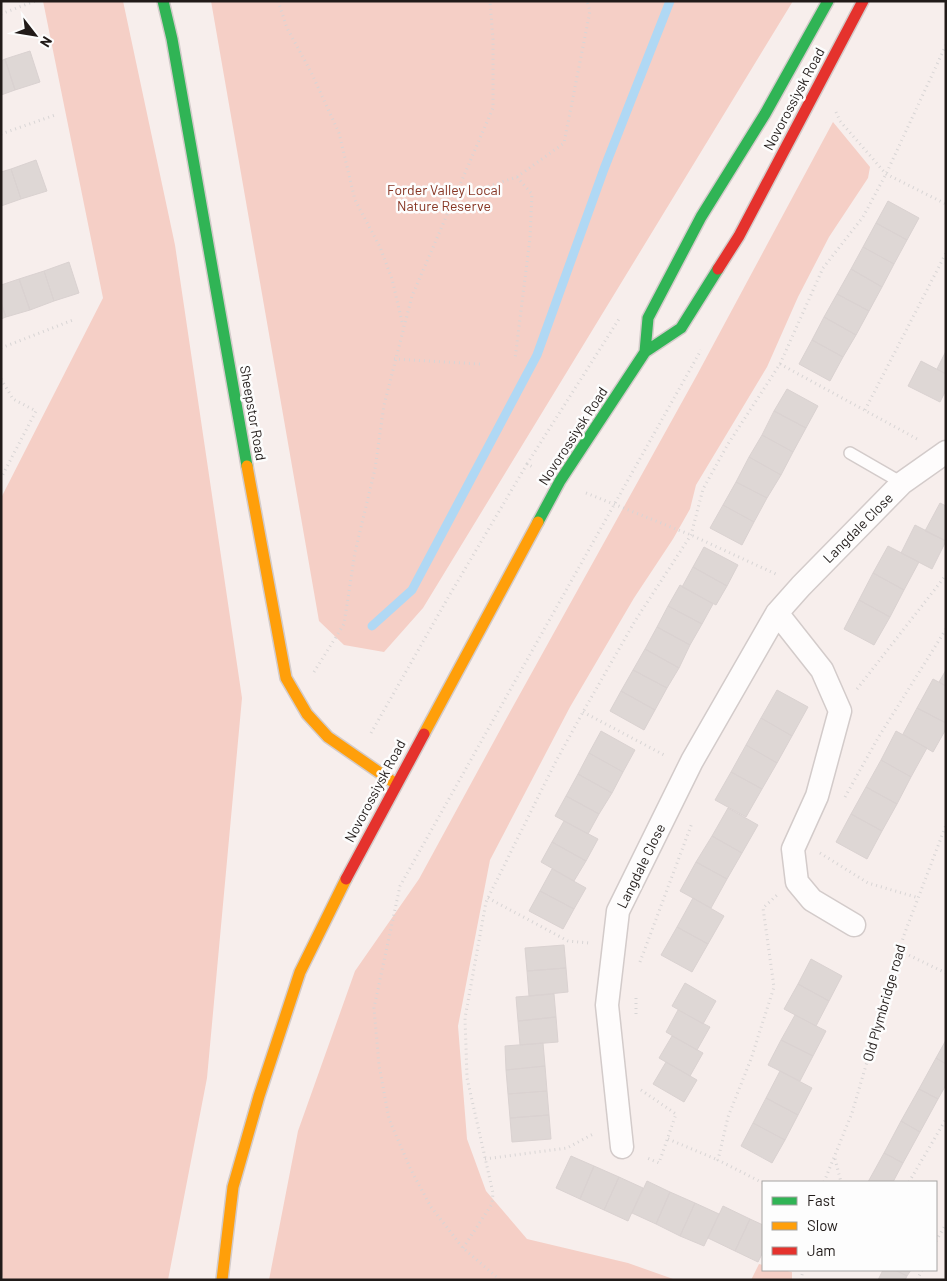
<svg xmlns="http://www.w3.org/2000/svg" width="947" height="1281" font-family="Barlow,sans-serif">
<rect width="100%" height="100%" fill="#f7eeec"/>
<path fill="#f5cfc6" d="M43 1H123L175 245 242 698 207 1078 168 1280H3L1 1269V498L103 298Z
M211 1H793L423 608 384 652 344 645 319 621Z
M833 122 870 167 868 178 829 237 798 297 767 367 696 485 690 509 673 539 634 598 570 707 490 860 458 1026 467 1139 486 1191 527 1239 628 1263 676 1280H269L298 1131 355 971 419 879 505 721 697 375Z
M759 1264 763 1265V1270H783L792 1272V1280H751Z"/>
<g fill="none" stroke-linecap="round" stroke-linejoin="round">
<path stroke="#b0d8f4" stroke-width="9" d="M372 626 412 590 537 355 604 169 670 1"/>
</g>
<path fill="#ded7d5" stroke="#dad2d1" d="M30 51 40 82 15 90 5 59Z
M5 59 15 90 1 95V61Z
M36 160 47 191 21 199 11 169Z
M11 169 21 199 1 206V172Z
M888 201 919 218 907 240 876 223Z
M876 223 907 240 894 264 863 247Z
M863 247 894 264 882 287 851 269Z
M69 262 79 293 54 301 44 271Z
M851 269 882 287 869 311 837 294Z
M44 271 54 301 30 310 19 279Z
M19 279 30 310 6 317 1 303V285Z
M837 294 869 311 856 335 824 317Z
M1 303 6 317 1 319Z
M824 317 856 335 843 357 812 340Z
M812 340 843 357 830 381 799 364Z
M946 351V374L937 369Z
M921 361 946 374V390L940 402 908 386Z
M787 389 818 406 806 428 774 411Z
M774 411 806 428 793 452 762 435Z
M762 435 793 452 781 475 749 457Z
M749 457 781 475 767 498 736 482Z
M736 482 767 498 754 522 723 505Z
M940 503 946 506V541L925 531Z
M723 505 754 522 742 545 710 528Z
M915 525 946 541 932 569 901 553Z
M888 546 919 562 904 590 873 573Z
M704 547 738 565 727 586 693 567Z
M693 567 727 586 716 605 682 587Z
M873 573 904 590 890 617 859 600Z
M680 585 713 604 702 624 668 606Z
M859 600 890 617 874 645 844 629Z
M668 606 702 624 690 645 657 627Z
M657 627 690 645 679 668 645 649Z
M645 649 679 668 667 688 633 670Z
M633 670 667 688 655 710 621 691Z
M946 670V686L939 682Z
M933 679 946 686V723L917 708Z
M777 690 808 707 792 736 761 718Z
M621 691 655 710 644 730 610 711Z
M917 708 946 723V729L933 752 903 734Z
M761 718 792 736 777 763 746 745Z
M601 731 635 750 623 772 589 753Z
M896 731 927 748 911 777 881 760Z
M746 745 777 763 762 789 731 772Z
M589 753 623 772 612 793 578 774Z
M881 760 911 777 897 804 866 787Z
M731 772 762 789 746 817 715 800Z
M578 774 612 793 599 814 566 796Z
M866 787 897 804 882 831 851 814Z
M566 796 599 814 588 834 555 816Z
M728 808 758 825 742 853 712 836Z
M851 814 882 831 867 859 836 842Z
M564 821 598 839 586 861 552 842Z
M712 836 742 853 727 879 696 862Z
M552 842 586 861 574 881 541 862Z
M696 862 727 879 711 908 680 891Z
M552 869 586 888 574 909 540 891Z
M540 891 574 909 563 929 529 911Z
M693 898 724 916 708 944 677 927Z
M677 927 708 944 692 972 661 955Z
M564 945 566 968 527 971 525 948Z
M811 959 842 976 829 1001 798 984Z
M566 968 568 992 529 996 527 971Z
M685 983 716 1001 703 1024 672 1006Z
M798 984 829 1001 816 1026 784 1009Z
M554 994 556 1017 518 1021 516 997Z
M678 1010 710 1027 697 1050 666 1032Z
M795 1015 826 1031 813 1056 781 1040Z
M556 1017 558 1042 520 1045 518 1021Z
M672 1036 703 1053 690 1076 659 1058Z
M781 1040 813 1056 800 1081 768 1065Z
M946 1040V1064L936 1058Z
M543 1043 545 1066 506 1070 505 1046Z
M936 1058 946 1064V1085L938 1099 919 1089Z
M666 1062 697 1080 684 1102 653 1084Z
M545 1066 547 1091 508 1094 506 1070Z
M780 1071 812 1088 798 1115 766 1098Z
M919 1089 938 1099 920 1132 901 1121Z
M547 1091 549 1115 510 1118 508 1094Z
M766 1098 798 1115 785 1140 753 1123Z
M549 1115 551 1139 512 1142 510 1118Z
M901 1121 920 1132 903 1163 884 1153Z
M753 1123 785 1140 772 1163 741 1146Z
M884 1153 903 1163 893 1182H868Z
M571 1156 594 1166 580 1199 556 1188Z
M594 1166 619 1177 604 1210 580 1199Z
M619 1177 643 1188 628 1221 604 1210Z
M647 1181 670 1192 656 1224 632 1213Z
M670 1192 695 1203 680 1236 656 1224Z
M695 1203 719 1214 704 1246 680 1236Z
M723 1206 750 1219 735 1251 708 1238Z
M750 1219 763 1225V1252L758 1262 735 1251Z
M883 1270H895L907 1276 905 1280H878Z
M895 1270H911L907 1276Z"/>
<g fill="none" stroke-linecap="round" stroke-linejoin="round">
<defs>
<path id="lane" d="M850 453 902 483"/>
<path id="street" d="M777 613 822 670 840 711 817 796 793 849 797 882 812 900 854 925
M622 1147 607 1005 618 911 692 761 777 613 801 586 902 483 946 452"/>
<path id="fast" d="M163 1 172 39 247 466
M645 352 648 318 701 217 765 114 828 1
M538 522 560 481 645 352 681 328 718 269"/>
<path id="slow" d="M247 466 286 678 307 714 328 737 396 784
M424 734 538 522
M222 1280 233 1187 259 1096 300 972 346 879"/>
<path id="jam" d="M718 269 739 236 863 1
M346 879 424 734"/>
</defs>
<use href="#lane" stroke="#d3cbca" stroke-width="14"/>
<use href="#street" stroke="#d3cbca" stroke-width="25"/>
<use href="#fast" stroke="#d3cbca" stroke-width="14"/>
<use href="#slow" stroke="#d3cbca" stroke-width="14"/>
<use href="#jam" stroke="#d3cbca" stroke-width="14"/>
<path stroke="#d8d5d5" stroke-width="3" stroke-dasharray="1 4" stroke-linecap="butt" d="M278 1 287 28 311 72 339 133 355 200 380 247 392 279 403 326
M1 14 35 1
M836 112 840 121 886 174 946 204
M1 134 55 115
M517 177 564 143 590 11 587 1
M455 197 517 177 532 194 530 238 515 359
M1 348 73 320
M394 359 480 364
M780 364 919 440
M1 379 13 399 36 411 1 478
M865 410 946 253
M527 464 619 319
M586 493 691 535 778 575
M314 672 344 624 355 552 375 469 384 405 412 296 493 108V39L490 1
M857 689 946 575
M583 712 666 756
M371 733 449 596 527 464 535 468
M845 797 878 738 946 629
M820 853 868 883 919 898
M488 898 568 941 589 943
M900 951 946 973
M640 962 692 823
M636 1014V998
M641 1090 676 1114 659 1163 645 1157
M668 1139 718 1160
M485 1159 567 1148 595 1133
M835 1159 841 1182
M824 1182 852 1113 904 935 946 825
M909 1182 946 1119
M763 1183 718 1160 728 1117 751 1059 774 987 763 908 777 895
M936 1241 946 1224
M463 1248 492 1204 493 1193 467 1078 465 1018 486 902 555 763 583 712 635 621 691 535 703 489 728 444 780 364 823 268 863 217 886 174 946 45
M500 1280 463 1248 431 1207 411 1170 389 1119 379 1065 374 1008 400 886 701 350
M801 1280 803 1270
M917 1280 922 1270"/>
<use href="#lane" stroke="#fefcfc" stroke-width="11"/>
<use href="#street" stroke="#fefcfc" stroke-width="22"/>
<use href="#fast" stroke="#30b455" stroke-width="11"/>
<use href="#slow" stroke="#ff9f0a" stroke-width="11"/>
<use href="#jam" stroke="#e5322d" stroke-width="11"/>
</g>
<g text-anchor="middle" stroke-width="5" stroke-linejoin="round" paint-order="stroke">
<g font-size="14" fill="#211b19" stroke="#fdfdfd">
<text transform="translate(794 99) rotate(-62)" y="5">Novorossiysk Road</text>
<text transform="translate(253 413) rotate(80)" y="5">Sheepstor Road</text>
<text transform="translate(573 436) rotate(-57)" y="5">Novorossiysk Road</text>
<text transform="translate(858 528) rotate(-45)" y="5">Langdale Close</text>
<text transform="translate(375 791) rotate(-62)" y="5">Novorossiysk Road</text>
<text transform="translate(641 866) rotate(-64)" y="5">Langdale Close</text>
<text transform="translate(884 1003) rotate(-74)" y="5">Old Plymbridge road</text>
</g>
<g font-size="14" fill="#863523" stroke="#fdfdfd">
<text x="444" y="195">Forder Valley Local<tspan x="444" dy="16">Nature Reserve</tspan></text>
</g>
</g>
<rect width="947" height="1281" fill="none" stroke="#211b19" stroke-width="5"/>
<rect x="762" y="1181" width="175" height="90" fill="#fdfdfd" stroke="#a5a3a2"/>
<rect x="772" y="1197" width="25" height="8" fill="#30b455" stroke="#a5a3a2"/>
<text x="807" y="1206" font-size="15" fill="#211b19">Fast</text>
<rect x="772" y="1222" width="25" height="8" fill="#ff9f0a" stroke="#a5a3a2"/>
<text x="807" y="1231" font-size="15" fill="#211b19">Slow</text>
<rect x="772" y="1247" width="25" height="8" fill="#e5322d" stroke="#a5a3a2"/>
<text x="807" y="1256" font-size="15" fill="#211b19">Jam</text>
<g transform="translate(35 35) rotate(121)" stroke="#fdfdfd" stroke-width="4" paint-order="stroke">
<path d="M0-4L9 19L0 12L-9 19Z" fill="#211b19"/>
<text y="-8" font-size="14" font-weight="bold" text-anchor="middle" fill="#211b19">N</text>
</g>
</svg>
